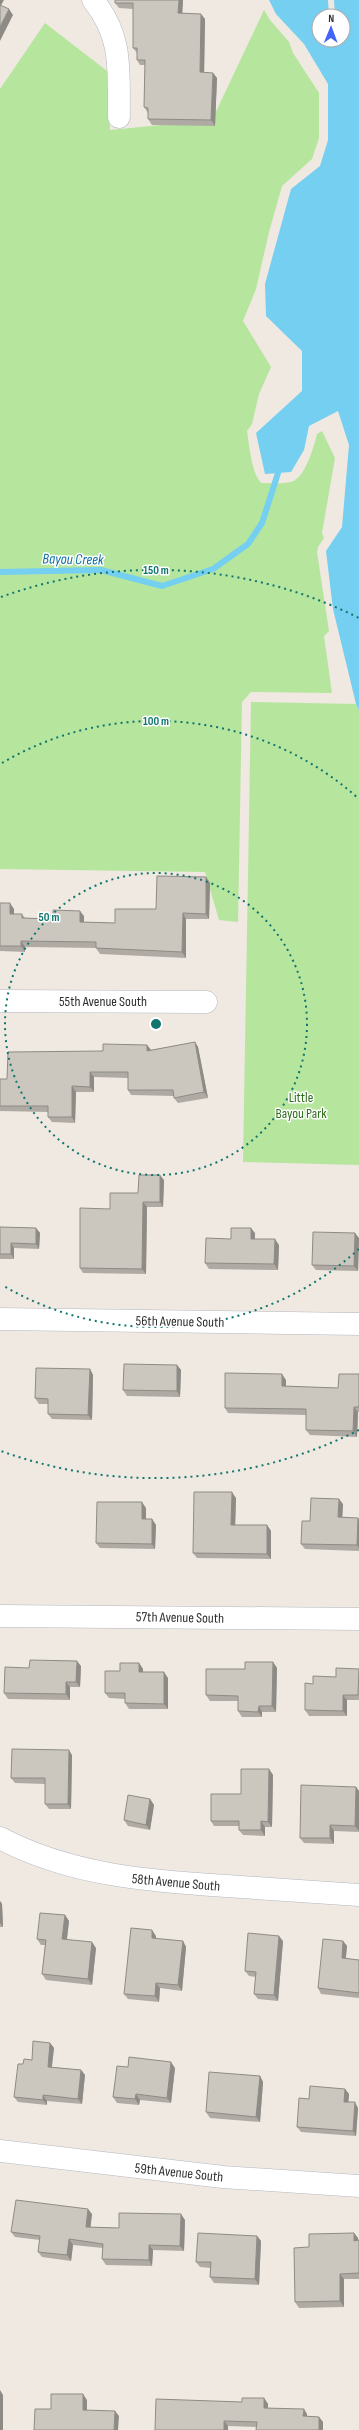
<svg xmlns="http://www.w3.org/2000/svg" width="359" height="2430" font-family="'Sofia Sans Condensed',sans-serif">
<rect width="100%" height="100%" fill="#efe9e1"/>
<path fill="#b6e59e" d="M264 10 270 20 289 42 293 53 319 93V138L312 159 282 186 269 232 256 289 243 321 271 367 259 394 252 424 247 431C249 443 252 477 262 483 271 483 282 484 291 482 305 479 314 446 317 434L322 431 335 458 322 533 324 538 318 547 317 552 329 631 324 636 332 693 251 692 242 702 238 922 219 920 205 872 0 869V89L45 23 107 71 110 130 212 120Z
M251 702 356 704 359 710V1165L243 1162Z"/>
<path fill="#75cff0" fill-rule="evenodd" d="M269 0H359V710L356 704 333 609 326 551 342 527 349 445 338 411 309 426 304 450 291 472 265 474 256 433 302 391V351L266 316 265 284 291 189 320 166 328 140V84L304 44 276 14ZM319 16H343V40H319Z"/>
<path fill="#efe9e1" d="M328 0H334L335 16H329Z"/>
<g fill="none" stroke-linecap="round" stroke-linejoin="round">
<path stroke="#75cff0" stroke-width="6" d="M0 572 101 570 162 586 213 569 248 544 262 523 278 473"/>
<defs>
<path id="minor" d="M93 0C124 38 118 72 119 117
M0 1001 206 1002
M0 1319 359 1324
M0 1616 359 1619
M0 1838C70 1875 148 1881 226 1886 270 1889 315 1892 359 1895
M0 2151 223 2177 359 2186"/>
</defs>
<use href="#minor" stroke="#b4b7c1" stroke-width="23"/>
<use href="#minor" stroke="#fff" stroke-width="22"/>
</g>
<path fill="#afaba4" d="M115 0H183L182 13 205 19 204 73H213L217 78 215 126 152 125 148 119V113L144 107 145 65H140L137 60V53L133 48V9L119 8 115 3Z
M206 877 210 883 209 919H186V958L100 954 96 948 25 947V952L0 951V903L14 909V914H22L25 918 53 919 84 916V922L115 923 156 909Z
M195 1042 198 1047 208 1098 178 1103 174 1098V1096L131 1095 128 1090V1078L94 1077V1092H76L75 1123 52 1122 48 1117V1112L0 1111V1079H7L103 1051 147 1045 151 1050Z
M164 1180 163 1207H147L146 1274 83 1273 80 1268 110 1209Z
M0 1227 36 1228 40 1233 39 1249 14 1248V1259H0Z
M255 1233V1239L279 1245 278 1270 209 1269 205 1263 231 1239Z
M359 1238 358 1271 316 1270 312 1265Z
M177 1365 181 1370 180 1397 127 1396 123 1390Z
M90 1369 93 1375 92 1420 52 1419 48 1414V1404H39L35 1398Z
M359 1374V1412H358L357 1437 310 1435 306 1430V1415L228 1413 225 1408 286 1380V1386L338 1388Z
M236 1498 235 1525H267L271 1531V1559L197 1558 193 1553Z
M343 1504 342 1517 359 1519V1551L305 1549 301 1544 310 1521Z
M146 1508V1519H152L156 1525 155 1549 100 1548 96 1543Z
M273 1662 277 1668 276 1712H262V1717H242L238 1711V1701H210L206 1695 245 1669Z
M139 1663 143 1669V1672L168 1678V1709H129L125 1703V1699L109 1698 105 1693 120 1671Z
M81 1666 80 1687H70V1700L8 1699 4 1693 29 1668Z
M359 1669V1700H347V1716H309L305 1710 313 1684 336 1677Z
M72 1755 71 1809H49L45 1804V1784L15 1783 11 1778Z
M269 1769 273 1775 272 1827H265V1836L243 1835 239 1830V1826H214L211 1821Z
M356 1787 359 1791V1832L334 1831V1844L304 1843 300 1838Z
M150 1799 154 1805 150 1830 128 1826 124 1820Z
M0 1901 2 1904 3 1927H0Z
M65 1915 69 1921 67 1940 96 1948 92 1985 46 1980 42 1974 45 1945H41L37 1939Z
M156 1936V1939L183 1941 186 1947 182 1991 160 1988 159 2002 128 1999 124 1994Z
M283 1941 278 2001 258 1999 254 1994 256 1977 249 1976 245 1971Z
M343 1941 347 1946 346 1958 359 1960V1998L321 1994 318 1988Z
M50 2043 54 2048 52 2067 81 2070 85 2075 82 2104 47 2101V2105L18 2102 14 2097 23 2064 32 2060Z
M128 2067 175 2068 171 2103 140 2100 139 2105 117 2103 113 2097Z
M260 2076 263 2082 260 2122 210 2118 206 2112Z
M345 2089 349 2094 348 2102 358 2108 356 2136 301 2132 297 2127 309 2099Z
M92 2214 90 2227 119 2228 185 2220 184 2251 153 2250 152 2266 106 2265 102 2259 103 2248 73 2245 71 2261 42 2257 38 2252 40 2240 15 2237 11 2232Z
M354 2233 358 2238V2240H359V2279H344V2307L299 2308 295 2302 309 2247Z
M257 2236 261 2241 259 2285 214 2283 210 2277 211 2268 200 2267 196 2262Z
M264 2398 268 2404V2408L307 2414V2416L319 2417 323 2422V2430H256L257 2427 228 2426V2430H155L242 2402Z"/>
<path fill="#8e8b86" d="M0 0H4L0 7Z
M179 0H183L182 18 178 13Z
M9 9 13 15 0 41V27Z
M201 14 205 19 204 78 200 72Z
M213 73 217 78 215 126 211 120Z
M206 877 210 883 209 919 206 914Z
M10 903 14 909V919L10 914Z
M80 911 84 916V928L80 922Z
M183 913 186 919V958L182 952Z
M21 941 25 947V952L21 946Z
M195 1042 198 1047 208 1098 204 1092Z
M147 1045 151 1050 147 1051Z
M90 1072 94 1077V1092L90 1087Z
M72 1086 76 1092 75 1123 72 1117Z
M160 1175 164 1180 163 1207 160 1202Z
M143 1202 147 1207 146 1274 142 1269Z
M36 1228 40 1233 39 1249 36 1244Z
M251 1228 255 1233V1244L251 1239Z
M355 1233 359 1238 358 1271 354 1266Z
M275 1239 279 1245 278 1270 274 1264Z
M11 1243 14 1248V1259L11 1254Z
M177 1365 181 1370 180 1397 177 1391Z
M90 1369 93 1375 92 1420 88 1415Z
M282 1374 286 1380V1391L282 1386Z
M354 1407 358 1412 357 1437 353 1431Z
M232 1492 236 1498 235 1530 231 1525Z
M339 1499 343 1504 342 1523 338 1517Z
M142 1502 146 1508V1524L142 1519Z
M358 1518 359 1519V1548L357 1545Z
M152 1519 156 1525 155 1549 152 1544Z
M267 1525 271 1531V1559L267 1554Z
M77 1661 81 1666 80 1687 76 1682Z
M273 1662 277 1668 276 1712 272 1706Z
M139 1663 143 1669V1677L139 1672Z
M164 1672 168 1678V1709L164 1704Z
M66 1682 70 1687V1700L66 1694Z
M343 1695 347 1700V1716L343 1711Z
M259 1706 262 1712V1717L258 1712Z
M69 1750 72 1755 71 1809 68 1804Z
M269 1769 273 1775 272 1827 268 1822Z
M356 1787 359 1791V1831L355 1826Z
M150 1799 154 1805 150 1830 146 1825Z
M261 1821 265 1827V1836L261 1830Z
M330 1825 334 1831V1844L330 1838Z
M0 1901 2 1904 3 1927 0 1923Z
M65 1915 69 1921 66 1945 62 1939Z
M152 1930 156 1936 155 1944 152 1938Z
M279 1936 283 1941 278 2001 274 1995Z
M183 1941 186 1947 182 1991 178 1985Z
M343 1941 347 1946 345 1964 342 1958Z
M92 1942 96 1948 92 1985 88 1979Z
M156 1983 160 1988 159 2002 155 1996Z
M50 2043 54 2048 51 2072 48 2067Z
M171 2062 175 2068 171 2103 167 2098Z
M81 2070 85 2075 82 2104 78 2099Z
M260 2076 263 2082 260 2122 256 2117Z
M345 2089 349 2094 348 2107 344 2102Z
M136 2094 140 2100 139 2105 135 2099Z
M43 2095 47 2101V2105L43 2100Z
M355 2102 358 2108 356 2136 353 2131Z
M88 2209 92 2214 90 2232 86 2227Z
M181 2214 185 2220 184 2251 180 2246Z
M354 2233 358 2238V2246L354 2241Z
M257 2236 261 2241 259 2285 255 2279Z
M69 2239 73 2245 71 2261 67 2255Z
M149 2245 153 2250 152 2266 149 2260Z
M340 2274 344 2279V2307L340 2301Z
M0 2390 3 2395V2430H0Z
M83 2394 87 2400V2416L83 2410Z
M264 2398 268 2404V2413L264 2408Z
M304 2409 307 2414V2422L303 2416Z
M115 2411 119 2416 118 2430H114Z
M319 2417 323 2422V2430H319Z
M224 2421 228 2426V2430H224Z"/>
<path fill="#cbc7bf" stroke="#8e8b86" d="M115 0H179L178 13 201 14 200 72 213 73 211 120 148 119V108L144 107 145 60H137V48H133V3H115Z
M0 5 9 9 0 27Z
M157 876 206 877V914L183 913 182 952 96 948V942L21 941V946H0V903H10V914H22V918L53 919V910L80 911V922L115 923V909H156Z
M195 1042 204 1092 174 1098 173 1090H128V1072H90V1087L72 1086V1117H48V1106H0V1079H7L8 1052 103 1051V1044L147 1045V1051Z
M139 1175H160V1202H143L142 1269 80 1268V1208L110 1209V1193H138Z
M0 1227 36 1228V1244L11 1243V1254H0Z
M231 1228H251V1239H275L274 1264 205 1263 206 1238 231 1239Z
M313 1232 355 1233 354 1266 312 1265Z
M124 1364 177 1365V1391L123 1390Z
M36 1368 90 1369 88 1415 48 1414V1399L35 1398Z
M225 1373 282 1374V1386L338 1388 339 1374H359V1407H354L353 1431 306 1430V1409L225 1408Z
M194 1492H232L231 1525H267V1554L193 1553Z
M311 1498 339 1499 338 1517 358 1518 357 1545 301 1544 302 1521H310Z
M97 1502H142V1519H152V1544L96 1543Z
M30 1660 77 1661 76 1682H66V1694L4 1693 5 1667 29 1668Z
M245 1662H273L272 1706H259L258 1712 238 1711V1696L206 1695V1669H245Z
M120 1663H139V1672H164V1704L125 1703V1693H105V1671H120Z
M336 1668 359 1669 358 1695H343V1711L305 1710V1683L313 1684V1676L336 1677Z
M12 1749 69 1750 68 1804H45V1778H11Z
M241 1769H269L268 1822 261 1821V1830H239V1821H211V1794H241Z
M301 1785 356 1787 355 1826 330 1825V1838H300Z
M128 1795 150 1799 146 1825 124 1820Z
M40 1913 65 1915 62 1939 92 1942 88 1979 42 1974 46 1940 37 1939Z
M131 1928 152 1930V1938L183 1941 178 1985 156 1983 155 1996 124 1994Z
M248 1933 279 1936 274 1995 254 1994 256 1972 245 1971Z
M323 1939 343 1941 342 1958 359 1960V1993L318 1988Z
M33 2041 50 2043 48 2067 81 2070 78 2099 43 2095V2100L14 2097 18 2064H23L24 2059 32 2060Z
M129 2057 171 2062 167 2098 136 2094 135 2099 113 2097 117 2066 128 2067Z
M209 2072 260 2076 256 2117 206 2112Z
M310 2086 345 2089 344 2102H355L353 2131 297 2127 299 2098 309 2099Z
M16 2200 88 2209 86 2227 119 2228V2213L181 2214 180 2246 149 2245V2260L102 2259 103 2244 69 2239 67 2255 38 2252 40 2236 11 2232Z
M198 2233 257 2236 255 2279 210 2277 211 2262H196Z
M354 2233V2241L359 2240V2273L340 2274V2301L295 2302 294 2248 309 2247V2234Z
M51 2394H83V2410L115 2411 114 2430H34L35 2409H51Z
M242 2398H264V2408L304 2409 303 2416 319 2417V2430H256L257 2422 224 2421V2430H155L156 2399 242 2402Z"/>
<g fill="none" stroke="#0f766e" stroke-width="2" stroke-dasharray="2 4">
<circle cx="156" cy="1024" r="151"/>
<path d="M359 1249A303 303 0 0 1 2 1285M2 763A303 303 0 0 1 359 799"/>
<path d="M359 1430A454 454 0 0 1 1 1451M1 597A454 454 0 0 1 359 618"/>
</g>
<g text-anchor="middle" stroke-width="3" stroke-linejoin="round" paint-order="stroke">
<g font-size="14" fill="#2e2e2e" stroke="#fff">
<text x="103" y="1006">55th Avenue South</text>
<text transform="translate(180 1321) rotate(1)" y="5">56th Avenue South</text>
<text transform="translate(180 1617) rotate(1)" y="5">57th Avenue South</text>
<text transform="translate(176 1882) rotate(5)" y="5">58th Avenue South</text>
<text transform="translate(179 2172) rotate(6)" y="5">59th Avenue South</text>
</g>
<g font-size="14" fill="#2c6e1b" stroke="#fff">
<text x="301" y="1102">Little<tspan x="301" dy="16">Bayou Park</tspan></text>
</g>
<g font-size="15" font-style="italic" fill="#0d6fa3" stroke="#fff">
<text transform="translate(73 559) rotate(1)" y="5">Bayou Creek</text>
</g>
</g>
<circle cx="156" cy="1024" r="6" fill="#0f766e" stroke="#fff" stroke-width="2"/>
<g font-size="12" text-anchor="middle" font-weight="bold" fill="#0f766e" stroke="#fff" stroke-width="3" stroke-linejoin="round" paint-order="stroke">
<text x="156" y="574">150 m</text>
<text x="156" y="725">100 m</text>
<text x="49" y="921">50 m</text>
</g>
<g transform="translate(331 28) rotate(1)"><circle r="19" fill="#ffffff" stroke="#ababab"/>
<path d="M0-3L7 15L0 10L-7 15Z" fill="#4264fb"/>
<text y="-6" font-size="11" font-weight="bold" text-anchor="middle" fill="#2e2e2e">N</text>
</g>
</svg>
